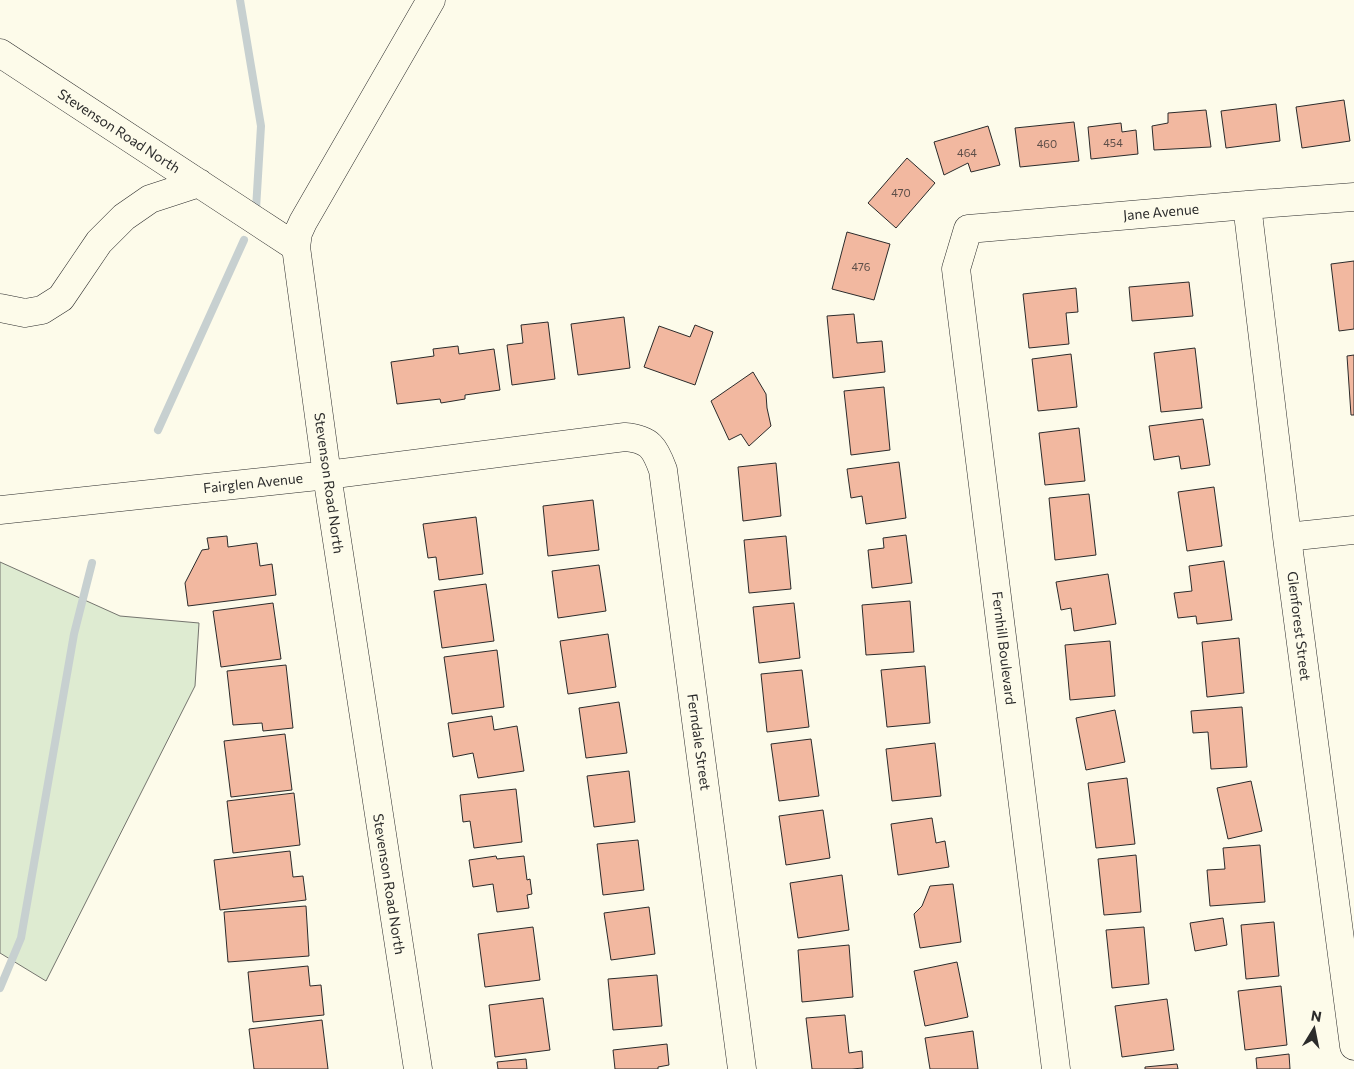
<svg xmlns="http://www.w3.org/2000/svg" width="1354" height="1069" font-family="Commissioner,sans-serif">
<rect width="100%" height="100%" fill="#fdfbea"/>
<path fill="#deebd1" stroke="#74746e" d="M0 562 120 616 199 623 195 686 46 981 0 953Z"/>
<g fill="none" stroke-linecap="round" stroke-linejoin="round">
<path stroke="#c7d0d0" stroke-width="8" d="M240 0 261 126 256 209
M158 430 244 240
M0 988 21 938 74 634 92 563"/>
</g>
<path fill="#f2b8a0" stroke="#2b2b2b" d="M1344 100 1350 141 1302 148 1296 107Z
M1276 104 1280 141 1226 148 1221 111Z
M1206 110 1211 147 1154 150 1152 126 1168 123V113Z
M1074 122 1079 161 1020 167 1015 128Z
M1121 123 1122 132 1136 130 1138 154 1091 159 1088 127Z
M988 126 1000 165 971 172 968 163 944 175 934 142Z
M907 158 935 183 896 228 868 203Z
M847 232 890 244 874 300 832 289Z
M1354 261V329L1339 331 1331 264Z
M1189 282 1193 316 1132 321 1129 287Z
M1076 288 1078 312 1066 313 1069 344 1029 348 1023 294Z
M854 314 857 343 882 341 885 372 833 378 827 316Z
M624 317 630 368 578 375 571 324Z
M548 322 555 379 512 385 507 345 523 343 521 325Z
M695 325 713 332 695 385 644 367 659 326 690 337Z
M458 346 459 354 494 349 500 390 465 395V399L441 403 440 399 397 404 391 362 434 356 433 349Z
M1195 348 1202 408 1161 412 1154 353Z
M1071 354 1077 407 1038 411 1032 359Z
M1354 355V415H1351L1347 356Z
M753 372 766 394 767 408 771 426 749 446 741 434 729 440 711 401Z
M884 387 890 450 851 455 844 391Z
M1203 419 1210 465 1181 469 1179 456 1154 460 1149 426Z
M1079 428 1085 481 1045 485 1039 433Z
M899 462 906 518 866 524 862 496 851 498 847 469Z
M776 463 781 516 743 521 738 467Z
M1214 487 1222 546 1187 551 1178 492Z
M1089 494 1096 555 1055 560 1049 498Z
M593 500 599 550 548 556 543 506Z
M476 517 483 574 439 580 436 557 428 558 423 524Z
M906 535 912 583 872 588 868 550 884 548 883 538Z
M227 536 228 547 257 543 260 566 272 564 276 595 188 606 185 583 202 550 209 549 207 538Z
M786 536 791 589 749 593 744 540Z
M1224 561 1232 620 1197 624 1196 616 1178 618 1174 593 1192 591 1189 566Z
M599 565 606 611 558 618 552 571Z
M1108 574 1116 624 1074 631 1071 608 1061 610 1056 582Z
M486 584 494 641 442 648 434 591Z
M910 601 914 652 866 655 862 605Z
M273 603 281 659 221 667 213 611Z
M794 603 800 658 759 663 753 607Z
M608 634 616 687 568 694 560 641Z
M1239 638 1244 693 1207 697 1202 642Z
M1110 641 1115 696 1070 700 1065 645Z
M497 650 504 707 452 714 444 657Z
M286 665 293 728 263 731 262 723 233 725 227 671Z
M925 666 930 723 887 727 881 670Z
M802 670 809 727 767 732 761 674Z
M619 702 627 753 586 758 579 708Z
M1242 707 1247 767 1211 769 1208 732 1193 733 1191 711Z
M1115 710 1125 762 1086 770 1076 718Z
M492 716 494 730 517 726 524 771 478 778 473 753 453 757 448 723Z
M285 734 292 790 231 797 224 741Z
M811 739 819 796 779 801 771 744Z
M935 743 941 796 892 801 886 749Z
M629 771 635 822 594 827 587 776Z
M1127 778 1135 844 1096 848 1088 783Z
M1251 781 1262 831 1228 839 1217 788Z
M516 789 522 842 474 848 470 821 463 822 460 795Z
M294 793 300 845 233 853 227 801Z
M823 810 830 858 786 865 779 816Z
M932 818 936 843 945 841 949 867 898 875 891 824Z
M638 840 644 890 603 895 597 844Z
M1260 845 1265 902 1210 906 1207 870 1225 869 1223 848Z
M290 851 293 877 303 876 306 900 220 910 214 860Z
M1136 855 1141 912 1104 915 1098 859Z
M496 856 497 859 524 856 527 880 530 879 532 894 527 895 529 908 497 912 493 884 473 887 469 860Z
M842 875 849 930 798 938 790 883Z
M953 884 961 942 920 948 914 914 922 906 930 886Z
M306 906 309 956 228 962 224 912Z
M649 907 655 954 611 960 604 913Z
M1223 918 1227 945 1195 951 1190 923Z
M1274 922 1279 976 1246 979 1241 925Z
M533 927 540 980 485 987 478 934Z
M1144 927 1149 984 1112 988 1106 930Z
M849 945 853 997 802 1002 798 950Z
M957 962 968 1017 925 1026 914 971Z
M308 966 310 986 321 985 324 1015 253 1022 248 972Z
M657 975 662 1026 613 1030 608 979Z
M1281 986 1287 1045 1245 1050 1238 991Z
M543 998 550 1050 495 1057 489 1005Z
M1167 999 1174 1050 1122 1057 1115 1006Z
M845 1015 849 1053 862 1051 863 1068 852 1069H812L806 1018Z
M322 1020 328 1069H254L249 1029Z
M973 1031 978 1069H930L925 1038Z
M667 1044 669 1065 658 1067V1069H615L613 1050Z
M1289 1054 1290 1069H1257L1256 1058Z
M526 1059 527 1069H498L497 1062Z
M1177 1064 1178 1069H1145V1067Z"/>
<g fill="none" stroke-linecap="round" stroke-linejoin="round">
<defs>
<path id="minor" d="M0 53 296 247 327 475 418 1069
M1247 205 1287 537 1354 1046
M296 247 298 233 303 222 431 0
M0 308 25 313 42 310 61 298 99 242 124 217 150 199 199 183
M0 510 327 475 625 437C650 439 655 448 663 470L742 1069
M1287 537 1354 530
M1056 1069 956 269 968 229 1247 205 1354 197"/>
</defs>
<use href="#minor" stroke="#2b2b2b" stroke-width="29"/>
<use href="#minor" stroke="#fdfbea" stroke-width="28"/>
</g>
<g text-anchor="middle" stroke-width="4" stroke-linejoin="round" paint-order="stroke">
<g font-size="11" fill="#5d4e48">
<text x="1113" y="147">454</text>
<text x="1047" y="148">460</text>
<text x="967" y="157">464</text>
<text x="901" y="197">470</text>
<text x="861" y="271">476</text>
</g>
<g font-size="14" fill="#2b2b2b" stroke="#fdfbea">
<text transform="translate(119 131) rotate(33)" y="5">Stevenson Road North</text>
<text transform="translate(1161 212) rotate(-5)" y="5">Jane Avenue</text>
<text transform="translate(253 483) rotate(-6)" y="5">Fairglen Avenue</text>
<text transform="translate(329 483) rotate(82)" y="5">Stevenson Road North</text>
<text transform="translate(1299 626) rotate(83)" y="5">Glenforest Street</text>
<text transform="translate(1004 648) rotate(83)" y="5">Fernhill Boulevard</text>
<text transform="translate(699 742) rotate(82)" y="5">Ferndale Street</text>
<text transform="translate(389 884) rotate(81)" y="5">Stevenson Road North</text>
</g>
</g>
<g transform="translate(1314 1029) rotate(10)" stroke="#fdfbea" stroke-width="4" paint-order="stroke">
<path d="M0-4L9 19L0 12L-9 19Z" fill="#2b2b2b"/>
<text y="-8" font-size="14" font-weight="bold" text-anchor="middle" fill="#2b2b2b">N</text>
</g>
</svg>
